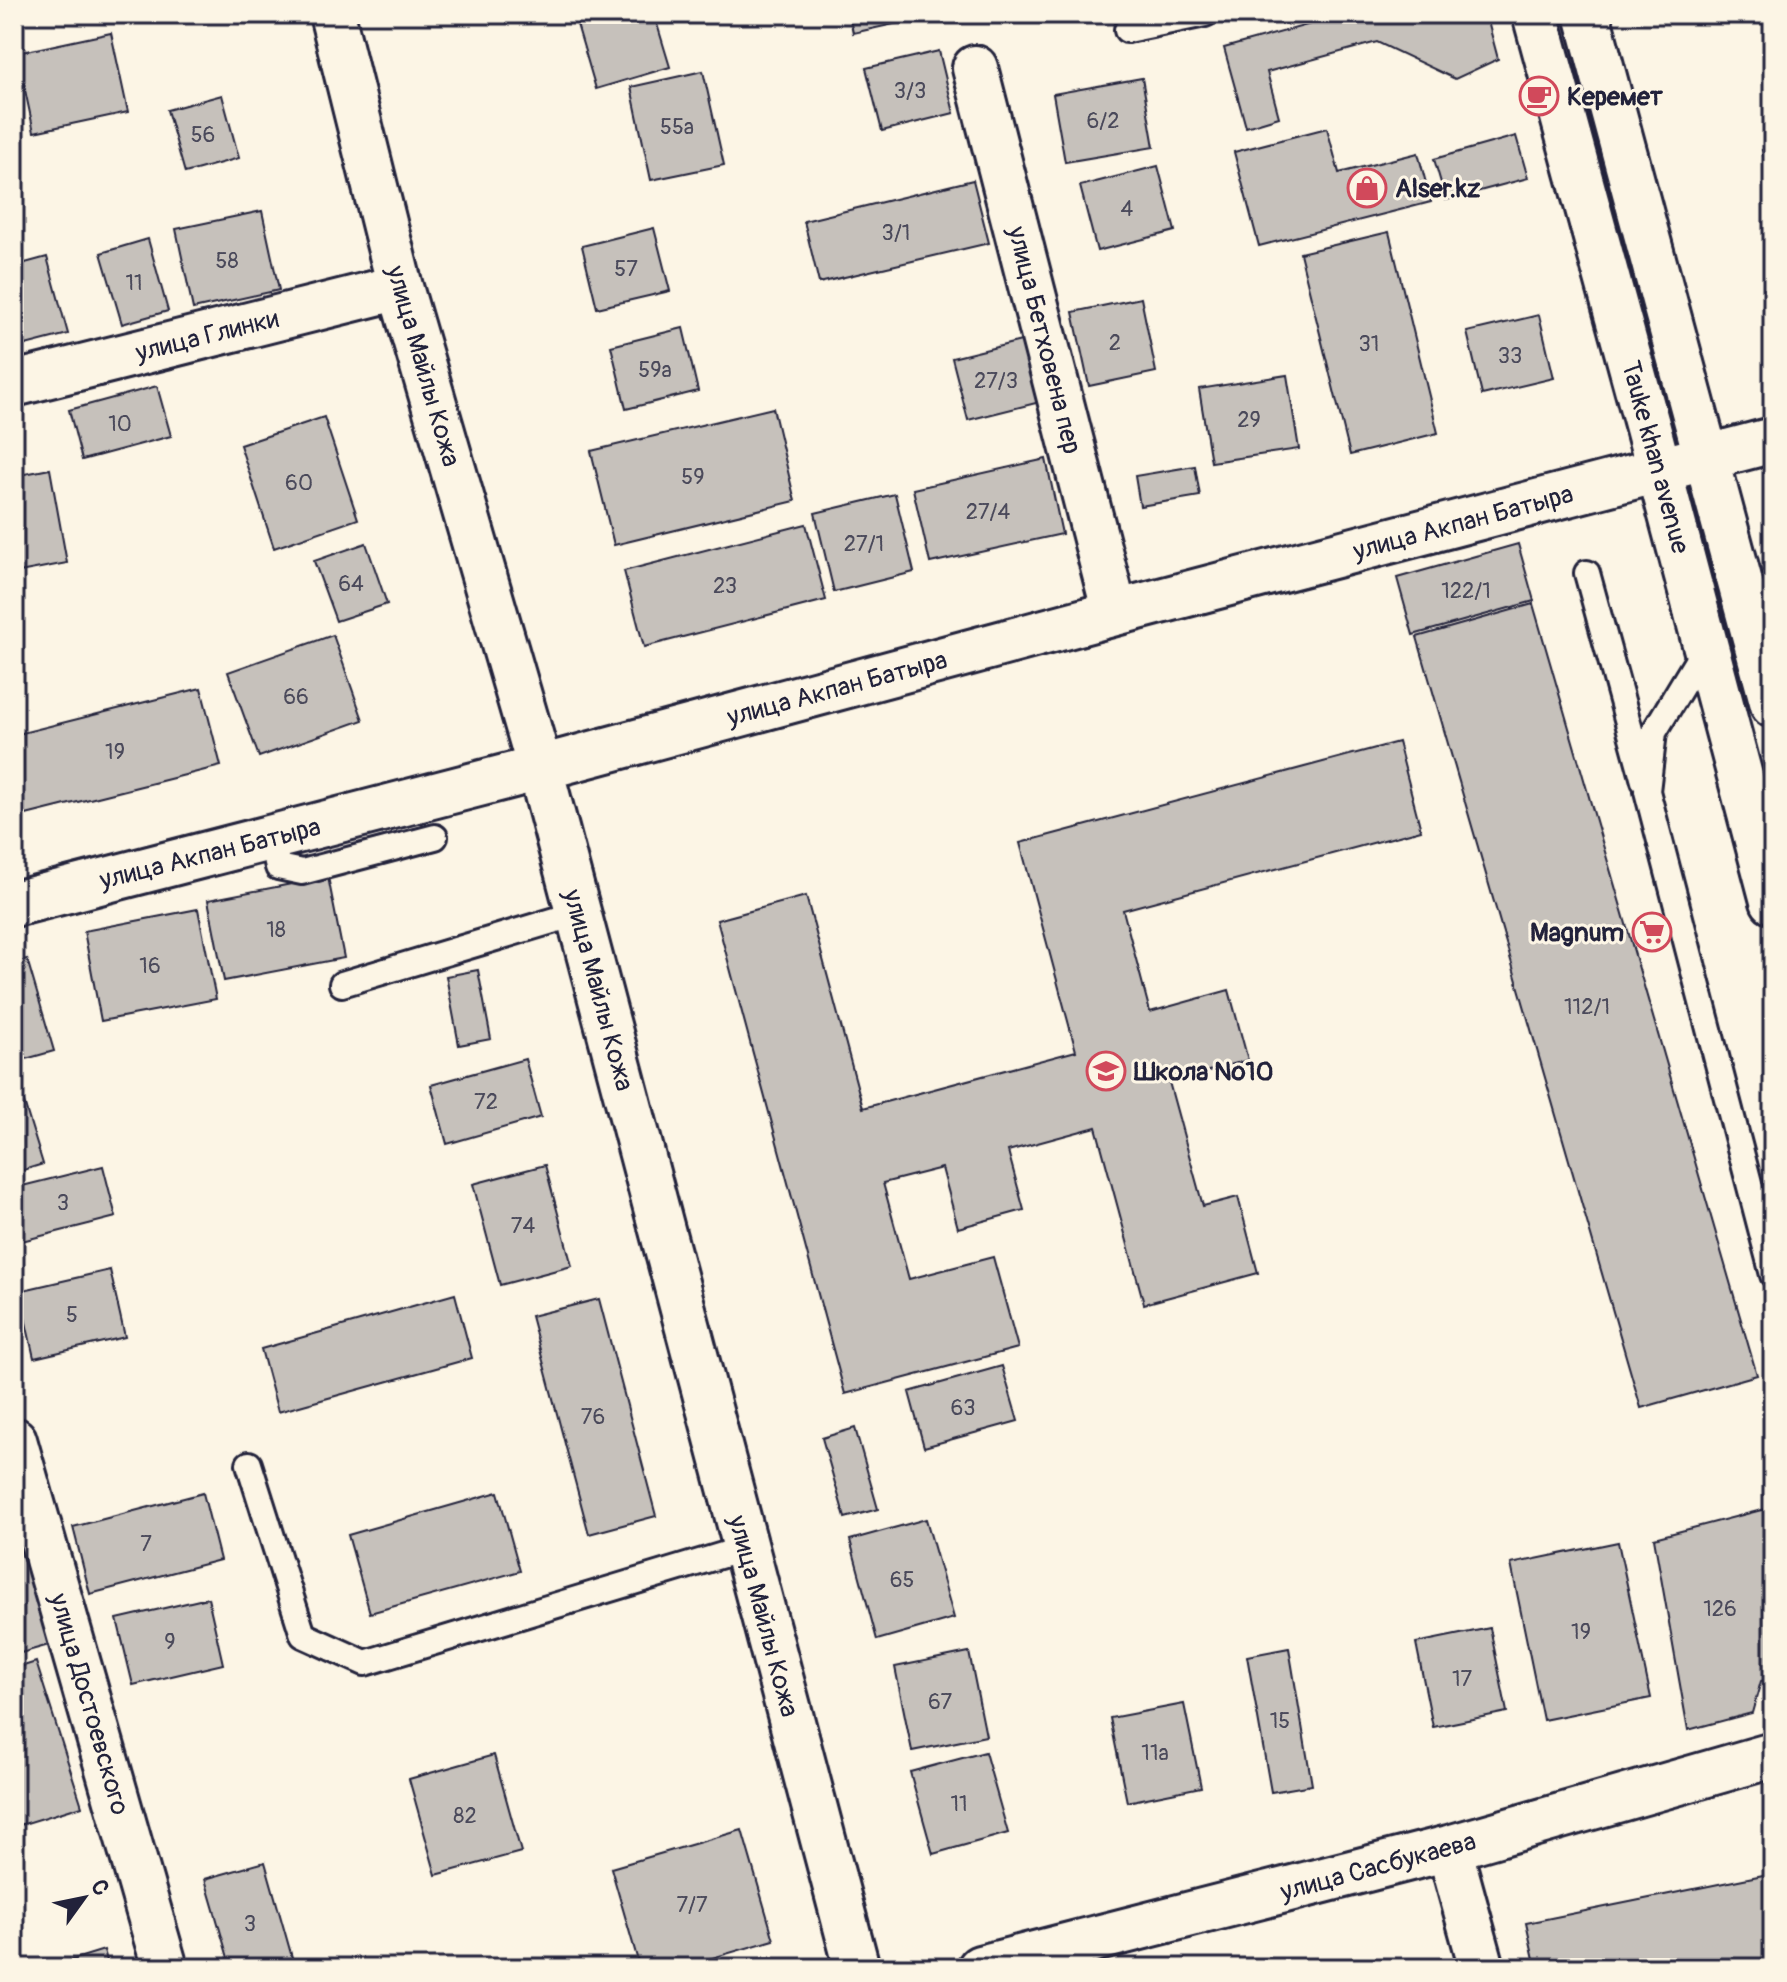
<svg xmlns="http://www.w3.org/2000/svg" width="1787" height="1982" font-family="Pangolin,sans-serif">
<rect width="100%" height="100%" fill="#fcf5e5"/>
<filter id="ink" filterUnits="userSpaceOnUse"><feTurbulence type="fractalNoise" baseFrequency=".0125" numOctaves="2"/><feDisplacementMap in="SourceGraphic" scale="16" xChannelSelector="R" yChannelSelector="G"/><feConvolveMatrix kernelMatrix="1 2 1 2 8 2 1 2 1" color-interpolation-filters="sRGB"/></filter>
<g filter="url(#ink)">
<path fill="#c6c1bb" stroke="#22223b" stroke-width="2" d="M574 14H654L670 67 596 89Z
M849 14H934L935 15 853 33Z
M1270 14H1315L1272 23Z
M1347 14H1486L1498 59 1455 79 1377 42 1267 72 1279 117 1246 127 1224 48Z
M111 33 128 112 34 132 17 53Z
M939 51 954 113 882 131 866 68Z
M703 71 724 165 651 180 631 87Z
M1142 78 1154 147 1065 162 1053 94Z
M222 95 239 158 185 173 167 110Z
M1327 128 1339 173 1418 153 1431 202 1259 246 1234 152Z
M1516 136 1528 178 1446 200 1434 159Z
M1773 147V191L1762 150Z
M1158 166 1175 231 1097 251 1080 186Z
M973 180 989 243 819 283 804 221Z
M262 211 279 290 193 309 176 229Z
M654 228 670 291 597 308 582 246Z
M1389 232 1438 433 1350 455 1300 253Z
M148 239 168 311 122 324 101 253Z
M47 257 68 334 14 348V266Z
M1141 298 1156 372 1089 386 1073 312Z
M1539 315 1554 378 1482 395 1467 332Z
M683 328 698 391 626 409 611 346Z
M1025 340 1040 402 968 420 952 358Z
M1287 375 1299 449 1211 462 1199 389Z
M157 386 171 436 82 460 69 410Z
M773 408 795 501 614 545 591 451Z
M324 417 358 519 274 548 240 445Z
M1046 459 1062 534 930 563 913 489Z
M1195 466 1200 496 1140 506 1135 476Z
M50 469 67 563 14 573V476Z
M895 494 914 572 834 592 815 513Z
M806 524 826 600 644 647 624 571Z
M366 543 387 604 336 621 314 561Z
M1518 544 1534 601 1413 635 1397 578Z
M1533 604 1757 1375 1641 1408 1417 637Z
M333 635 363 720 259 757 228 672Z
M201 688 221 766 22 816 14 782V735Z
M1398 742 1421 830 1123 910 1150 1012 1229 990 1248 1060 1169 1082 1203 1206 1238 1197 1258 1273 1144 1304 1096 1127 1008 1151 1024 1210 958 1228 942 1168 883 1183 909 1279 993 1257 1018 1348 845 1394 717 920 806 896 863 1108 1076 1051 1020 843Z
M328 877 344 958 224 981 208 900Z
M198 909 216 999 101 1021 84 931Z
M27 959 54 1051 15 1062 14 962Z
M478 970 491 1039 459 1045 446 976Z
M525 1059 541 1117 447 1144 431 1085Z
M22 1096 43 1164 14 1173V1099Z
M545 1165 572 1266 500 1285 473 1184Z
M103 1166 116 1217 14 1243V1188Z
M110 1270 125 1337 34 1358 19 1291Z
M455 1294 472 1358 278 1412 261 1349Z
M599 1299 656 1516 589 1534 531 1316Z
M1002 1366 1018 1421 924 1447 909 1392Z
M855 1428 878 1509 845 1518 822 1438Z
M498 1492 520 1571 370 1613 348 1535Z
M203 1493 220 1560 90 1594 73 1527Z
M1773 1507V1678L1761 1681 1752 1713 1688 1730 1654 1538Z
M926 1519 954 1618 877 1640 850 1540Z
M19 1538 49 1645 14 1655V1539Z
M1618 1542 1651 1698 1543 1720 1511 1564Z
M208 1598 223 1664 133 1685 117 1619Z
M1490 1628 1507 1712 1433 1727 1416 1643Z
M1289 1648 1312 1785 1271 1792 1247 1656Z
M969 1652 986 1736 912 1751 895 1667Z
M36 1662 82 1806 14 1827V1669Z
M1184 1704 1201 1787 1127 1802 1110 1718Z
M985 1752 1008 1833 933 1854 910 1772Z
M494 1755 521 1852 436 1875 409 1779Z
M742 1830 774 1940 678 1968H640L611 1868Z
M265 1862 295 1968H231L205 1879Z
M1773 1873V1968H1536L1526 1923Z
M104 1950 109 1968H46Z"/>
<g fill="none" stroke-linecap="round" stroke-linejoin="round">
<defs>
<path id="service" d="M1127 30 1205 14
M1587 573 1644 781
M1706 646 1654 732 1647 791 1773 1275
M271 837 278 867 302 872 435 837
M342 984 579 913
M249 1464 303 1635 365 1663 746 1548"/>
<path id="minor" d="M332 14 400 287 540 768 857 1968
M975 68 1115 613
M14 384 400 287
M14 904 540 768 1115 613 1773 440
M14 1440 165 1968
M1449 1848 1482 1968
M980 1968 1449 1848 1773 1755"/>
<path id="primary" d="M1535 14 1648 428 1773 901
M1587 14 1773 705"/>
</defs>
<use href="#service" stroke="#22223b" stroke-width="30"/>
<use href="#minor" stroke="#22223b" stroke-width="50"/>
<use href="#primary" stroke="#22223b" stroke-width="50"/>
<use href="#service" stroke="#fcf5e5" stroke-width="24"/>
<use href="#minor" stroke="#fcf5e5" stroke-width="44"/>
<use href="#primary" stroke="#fcf5e5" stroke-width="44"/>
</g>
</g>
<defs>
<symbol id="cafe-ring" viewBox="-11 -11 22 22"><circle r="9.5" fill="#fcf5e5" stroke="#d1495b" stroke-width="1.5"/><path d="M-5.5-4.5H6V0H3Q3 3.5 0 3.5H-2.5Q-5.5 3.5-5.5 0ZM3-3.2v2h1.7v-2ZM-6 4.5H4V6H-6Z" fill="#d1495b"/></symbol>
<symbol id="shop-ring" viewBox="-11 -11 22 22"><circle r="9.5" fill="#fcf5e5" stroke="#d1495b" stroke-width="1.5"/><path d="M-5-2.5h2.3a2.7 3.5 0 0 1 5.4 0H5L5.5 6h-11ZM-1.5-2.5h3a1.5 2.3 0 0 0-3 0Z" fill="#d1495b"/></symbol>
<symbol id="supermarket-ring" viewBox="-11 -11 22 22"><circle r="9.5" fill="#fcf5e5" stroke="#d1495b" stroke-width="1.5"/><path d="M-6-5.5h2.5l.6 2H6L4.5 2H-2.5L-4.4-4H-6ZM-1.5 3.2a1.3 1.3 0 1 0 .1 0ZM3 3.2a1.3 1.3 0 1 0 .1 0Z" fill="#d1495b"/></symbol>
<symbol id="school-ring" viewBox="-11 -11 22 22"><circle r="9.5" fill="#fcf5e5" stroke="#d1495b" stroke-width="1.5"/><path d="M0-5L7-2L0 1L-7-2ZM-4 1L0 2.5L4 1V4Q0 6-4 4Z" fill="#d1495b"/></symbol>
</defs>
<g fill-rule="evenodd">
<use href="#cafe-ring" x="1517" y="74" width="44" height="44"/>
<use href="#shop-ring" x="1345" y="166" width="44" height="44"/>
<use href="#supermarket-ring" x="1630" y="910" width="44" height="44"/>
<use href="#school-ring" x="1084" y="1049" width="44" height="44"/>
</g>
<g text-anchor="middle" stroke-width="6" stroke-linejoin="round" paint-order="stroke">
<g font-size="22" fill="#4b4a5b">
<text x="910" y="98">3/3</text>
<text x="1103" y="128">6/2</text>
<text x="677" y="134">55а</text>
<text x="203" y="142">56</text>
<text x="1127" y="216">4</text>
<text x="896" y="240">3/1</text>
<text x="227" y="268">58</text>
<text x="626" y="276">57</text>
<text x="134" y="290">11</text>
<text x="1115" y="350">2</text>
<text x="1369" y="351">31</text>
<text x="1510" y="363">33</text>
<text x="655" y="377">59а</text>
<text x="996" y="388">27/3</text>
<text x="1249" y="427">29</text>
<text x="120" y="431">10</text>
<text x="693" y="484">59</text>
<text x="299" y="490">60</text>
<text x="988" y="519">27/4</text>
<text x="864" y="551">27/1</text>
<text x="351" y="591">64</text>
<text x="725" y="593">23</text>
<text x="1466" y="598">122/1</text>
<text x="296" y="704">66</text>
<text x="115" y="759">19</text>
<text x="276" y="937">18</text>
<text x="150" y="973">16</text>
<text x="1587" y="1014">112/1</text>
<text x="486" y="1109">72</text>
<text x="63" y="1210">3</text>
<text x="523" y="1233">74</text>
<text x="72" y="1322">5</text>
<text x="963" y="1415">63</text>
<text x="593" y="1424">76</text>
<text x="146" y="1551">7</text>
<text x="902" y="1587">65</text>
<text x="1720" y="1616">126</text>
<text x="1581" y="1639">19</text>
<text x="170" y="1649">9</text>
<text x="1462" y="1686">17</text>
<text x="940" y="1709">67</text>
<text x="1280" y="1728">15</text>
<text x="1155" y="1760">11а</text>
<text x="959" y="1811">11</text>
<text x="465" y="1823">82</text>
<text x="692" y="1912">7/7</text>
<text x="250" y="1931">3</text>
</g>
<g font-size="26" font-weight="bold" fill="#22223b" stroke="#fcf5e5" text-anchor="start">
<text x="1567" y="105">Керемет</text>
<text x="1395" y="197">Alser.kz</text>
<text x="1624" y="941" text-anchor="end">Magnum</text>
<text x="1134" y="1080">Школа №10</text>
</g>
<g font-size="26" fill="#22223b" stroke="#fcf5e5">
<text transform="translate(207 335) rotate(-14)" y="9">улица Глинки</text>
<text transform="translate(1045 340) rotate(76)" y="9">улица Бетховена пер</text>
<text transform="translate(424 366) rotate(74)" y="9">улица Майлы Кожа</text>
<text transform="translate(1656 457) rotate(75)" y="9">Tauke khan avenue</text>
<text transform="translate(1463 522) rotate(-15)" y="9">улица Акпан Батыра</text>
<text transform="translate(837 688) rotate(-15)" y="9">улица Акпан Батыра</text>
<text transform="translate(210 853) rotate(-14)" y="9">улица Акпан Батыра</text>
<text transform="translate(599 990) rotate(75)" y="9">улица Майлы Кожа</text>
<text transform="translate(764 1616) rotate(75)" y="9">улица Майлы Кожа</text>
<text transform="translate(90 1704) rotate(74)" y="9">улица Достоевского</text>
<text transform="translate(1378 1866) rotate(-15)" y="9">улица Сасбукаева</text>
</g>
</g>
<rect width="1787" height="1982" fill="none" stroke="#fcf5e5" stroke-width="48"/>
<rect x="24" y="24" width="1739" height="1934" fill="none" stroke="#22223b" stroke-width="3" filter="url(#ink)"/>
<g transform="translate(84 1898) rotate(57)" stroke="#fcf5e5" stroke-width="6" paint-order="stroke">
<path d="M0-6L14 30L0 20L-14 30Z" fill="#22223b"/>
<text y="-12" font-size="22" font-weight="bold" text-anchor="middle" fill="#22223b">С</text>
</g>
</svg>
